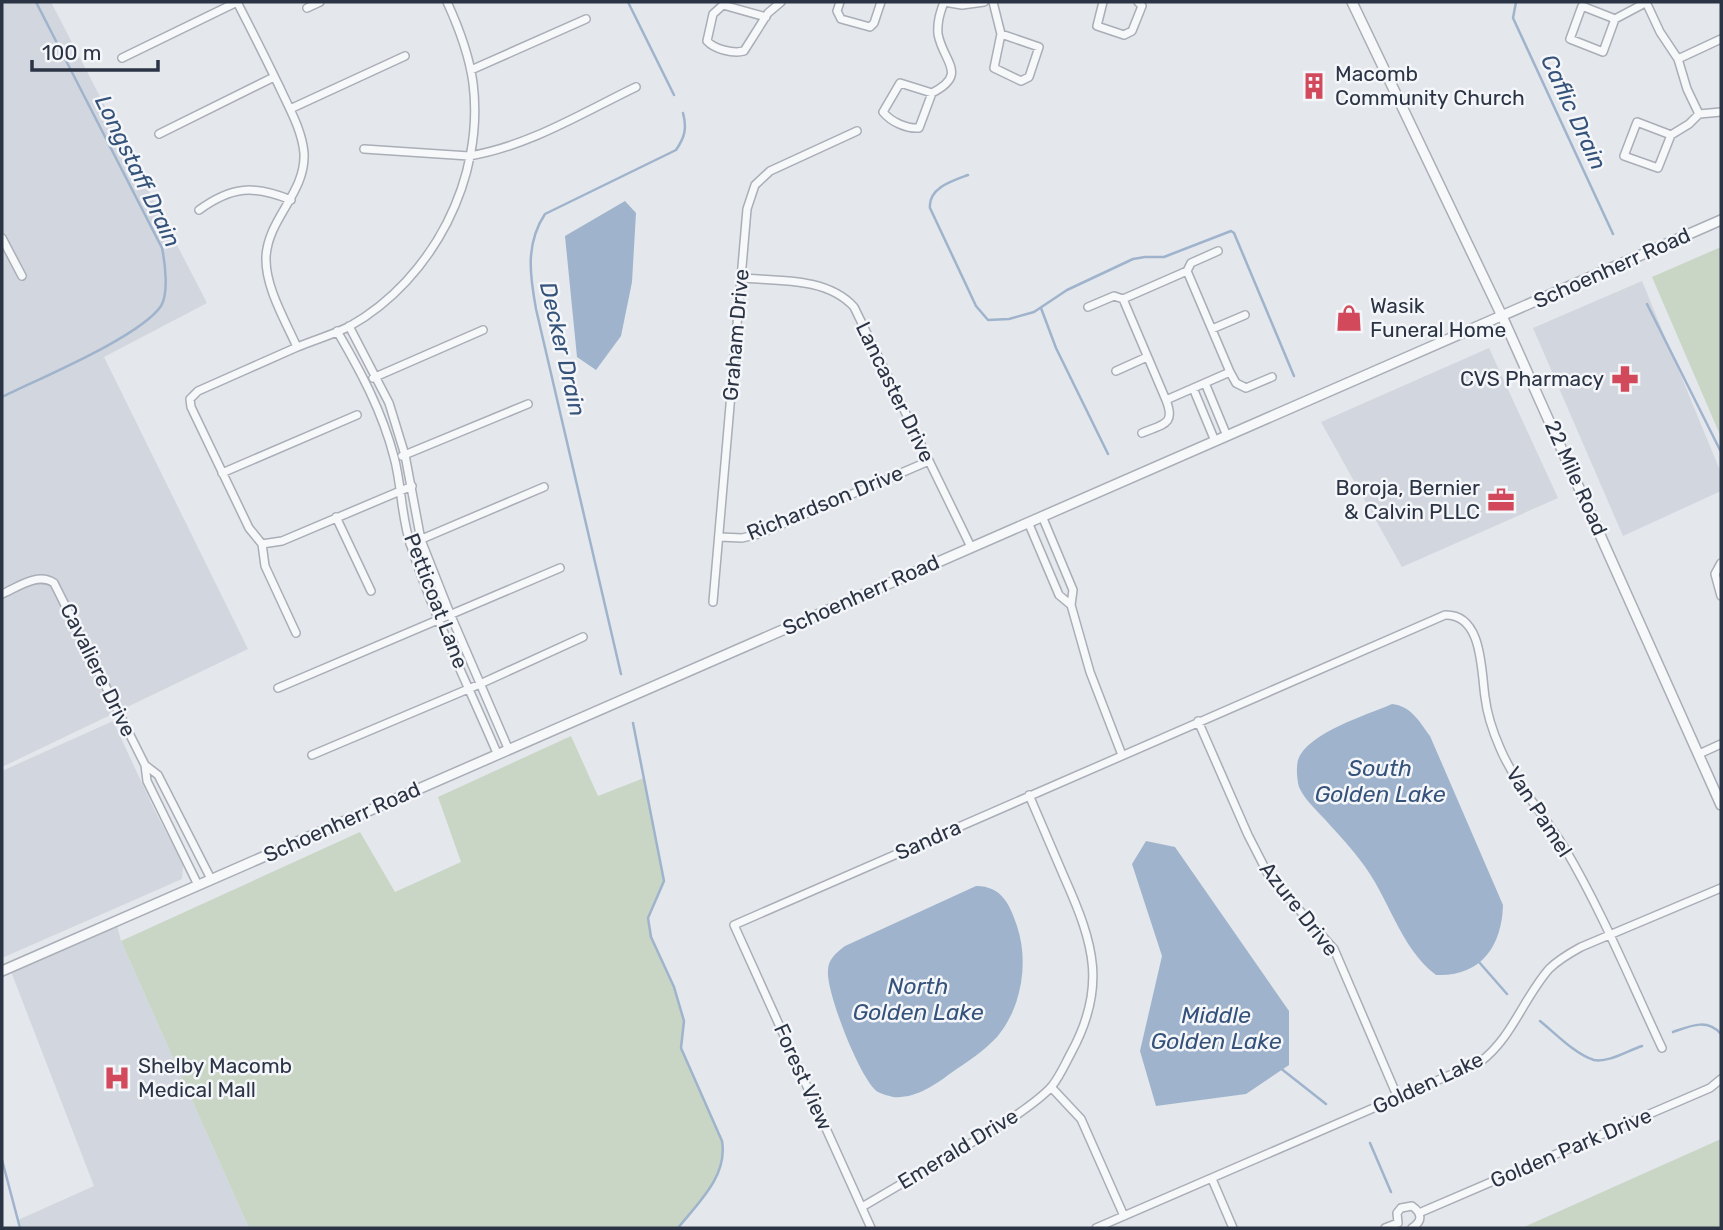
<svg xmlns="http://www.w3.org/2000/svg" width="1723" height="1230" font-family="Rubik,sans-serif">
<rect width="100%" height="100%" fill="#e4e7ec"/>
<path fill="#d2d6de" d="M2 2H51L207 303 104 357 248 649 2 767Z
M1642 281 1721 473V491L1623 536 1533 328Z
M1489 348 1558 498 1402 567 1321 422Z
M113 721 154 809 183 865 182 879 2 958V771Z
M116 921 121 941 249 1228H22L18 1220 94 1186 10 969Z"/>
<path fill="#c9d6c5" d="M1721 247V437L1652 277Z
M571 736 598 796 644 778 664 881 648 918 651 937 674 987 684 1021 681 1048 722 1141C728 1176 698 1203 678 1228H249L121 941 360 832 395 892 461 862 438 797Z
M1721 1139V1228H1522Z"/>
<path fill="#9fb4cc" d="M625 201 636 213 632 282 621 336 596 370 577 357 565 236Z
M1392 704C1411 706 1419 721 1430 736L1503 905C1502 947 1480 977 1436 975 1399 947 1389 896 1360 860 1351 848 1340 836 1329 824 1319 812 1305 801 1299 787 1297 779 1296 768 1298 760 1307 733 1367 715 1392 704Z
M1146 841 1175 847 1289 1011V1065L1246 1094 1156 1106 1140 1051 1162 956 1132 864Z
M976 886C1002 886 1010 905 1017 926 1029 962 1022 1007 997 1037 984 1051 967 1062 951 1073 935 1085 915 1099 893 1097 889 1096 882 1094 878 1092 861 1082 826 992 828 971 828 959 836 953 845 946Z"/>
<g fill="none" stroke-linecap="round" stroke-linejoin="round">
<path stroke="#9fb4cc" stroke-width="2.5" d="M628 2 674 95
M1516 2 1513 18 1613 234
M968 175C952 181 928 188 930 208L976 306 988 320 1009 319 1034 312 1067 290 1133 259 1145 257H1164L1231 231 1234 233 1294 376
M1647 304 1721 452
M1041 308 1056 348 1108 454
M2 397C38 379 140 337 161 306 169 293 165 263 162 248L36 2
M621 674 536 309C530 276 525 244 545 214L676 150C685 137 687 128 683 113
M633 723 664 881 648 918 651 937 674 987 684 1021 681 1048 722 1141C728 1176 698 1203 678 1228
M1479 962 1507 994
M1540 1021C1555 1033 1576 1055 1594 1060 1608 1063 1629 1050 1642 1046
M1673 1032C1690 1026 1707 1018 1721 1034
M1279 1067 1326 1104
M1370 1143 1391 1192
M2 1160 20 1228"/>
<defs>
<path id="minor" d="M840 2 837 11 841 19 870 27 874 23 881 2
M944 2 962 5 984 2
M993 2 1001 34 994 68 1021 81 1029 77 1039 47 1001 34
M1103 2 1097 26 1124 35 1132 31 1142 6 1138 2
M1646 2 1660 32 1678 59 1687 89 1699 114
M307 8 320 2
M766 17 723 5 713 14 707 41C714 49 733 54 744 51L768 13 781 2
M1615 19 1582 6 1570 39 1603 52 1615 19 1647 2
M122 58 237 2C252 31 266 59 280 88 289 108 302 130 304 153 306 193 268 218 266 257 265 287 285 320 297 347
M1678 59 1721 39
M471 70 586 19
M932 93 919 128C907 129 891 122 883 112L900 83 932 93C969 74 943 62 938 34 937 22 940 13 944 2
M290 109 405 56
M1699 114 1721 112
M159 134 274 77
M1671 135 1658 168 1624 156 1637 122 1671 135 1689 124 1699 114
M364 149 469 156C529 146 582 113 636 87
M199 210C232 186 254 185 291 200
M2 238 22 276
M1187 271 1230 372 1166 400 1123 299Z
M1187 271 1191 263 1218 251
M741 278C778 281 827 277 854 307L971 547
M1088 307 1114 296 1123 299
M349 326 389 403 405 455 421 540 451 616 508 748
M1212 329 1245 315
M337 331C361 372 382 411 394 457 402 486 401 518 411 546 434 617 468 685 497 753
M1116 371 1147 357
M1230 372 1236 383 1246 388 1272 377
M373 378 483 330
M1205 383 1227 436
M1193 388 1215 441
M1142 433C1163 424 1176 425 1166 400
M402 456 528 404
M222 473 357 415
M336 517 371 591
M1028 522 1059 595 1071 605 1073 590 1042 516
M720 537 742 538 759 534 929 461
M262 544 249 528 191 407 190 399 198 391C230 377 263 362 295 348 313 340 333 335 350 326 433 279 485 178 473 83 469 54 459 28 447 2
M262 544 282 541 412 486
M262 544 265 566 296 633
M410 544 544 487
M1721 563 1715 574 1721 596
M2 594C18 587 38 572 54 583L145 765 147 781 198 885
M713 602 747 209 755 185 770 171 857 131
M1071 605 1090 672 1122 755
M278 688 560 568
M1198 721 1248 835 1269 876 1334 949 1398 1098
M1699 754 1721 744
M312 755 480 684 583 637
M145 765 158 775 211 879
M1051 1087 1081 1119 1124 1216
M1212 1179 1233 1228
M862 1207 1010 1120C1024 1109 1041 1099 1052 1086 1060 1076 1065 1064 1071 1053 1107 987 1094 944 1065 879 1053 851 1041 823 1029 795
M1419 1213 1710 1088 1721 1079
M1398 1223 1397 1213 1401 1208 1412 1206C1422 1213 1423 1221 1412 1228
M871 1228 734 925 1445 615C1483 614 1481 671 1485 697 1487 714 1493 732 1500 748 1515 784 1544 814 1564 847 1602 911 1630 980 1662 1048
M1096 1228 1480 1062C1512 1038 1523 999 1549 969 1558 960 1570 953 1581 947L1721 888
M1385 1228 1398 1223"/>
<path id="tertiary" d="M1352 2 1502 316 1721 805
M2 971 1721 220"/>
</defs>
<use href="#minor" stroke="#a9aeb7" stroke-width="10"/>
<use href="#tertiary" stroke="#a9aeb7" stroke-width="12"/>
<use href="#minor" stroke="#f7f8fa" stroke-width="7"/>
<use href="#tertiary" stroke="#f7f8fa" stroke-width="9"/>
</g>
<defs>
<symbol id="building-bare" viewBox="-9 -9 18 18"><path d="M-4-6H4V6H1V3H-1V6H-4ZM-2.5-4.3h1.7v1.8h-1.7ZM.8-4.3h1.7v1.8H.8ZM-2.5-1h1.7V.8h-1.7ZM.8-1h1.7V.8H.8Z" fill="#d1495b" stroke="#f4f6f9" stroke-width="2.5" paint-order="stroke"/></symbol>
<symbol id="shop-bare" viewBox="-9 -9 18 18"><path d="M-5-2.5h2.3a2.7 3.5 0 0 1 5.4 0H5L5.5 6h-11ZM-1.5-2.5h3a1.5 2.3 0 0 0-3 0Z" fill="#d1495b" stroke="#f4f6f9" stroke-width="2.5" paint-order="stroke"/></symbol>
<symbol id="pharmacy-bare" viewBox="-9 -9 18 18"><path d="M-2-6h4v4h4v4h-4v4h-4v-4h-4v-4h4Z" fill="#d1495b" stroke="#f4f6f9" stroke-width="2.5" paint-order="stroke"/></symbol>
<symbol id="office-bare" viewBox="-9 -9 18 18"><path d="M-6-3h4V-5.5h4V-3h4V5H-6ZM-1-4.5V-3h2v-1.5ZM-6 0V1H6V0Z" fill="#d1495b" stroke="#f4f6f9" stroke-width="2.5" paint-order="stroke"/></symbol>
<symbol id="hospital-bare" viewBox="-9 -9 18 18"><path d="M-5-5h3v3.5h4V-5h3V5h-3V1.5h-4V5h-3Z" fill="#d1495b" stroke="#f4f6f9" stroke-width="2.5" paint-order="stroke"/></symbol>
</defs>
<g fill-rule="evenodd">
<use href="#building-bare" x="1295" y="67" width="38" height="38"/>
<use href="#shop-bare" x="1330" y="299" width="38" height="38"/>
<use href="#pharmacy-bare" x="1606" y="360" width="38" height="38"/>
<use href="#office-bare" x="1482" y="481" width="38" height="38"/>
<use href="#hospital-bare" x="98" y="1059" width="38" height="38"/>
</g>
<g text-anchor="middle" stroke-width="5" stroke-linejoin="round" paint-order="stroke">
<g font-size="21" fill="#2b3445" stroke="#f4f6f9" text-anchor="start">
<text x="1335" y="81">Macomb<tspan x="1335" dy="24">Community Church</tspan></text>
<text x="1370" y="313">Wasik<tspan x="1370" dy="24">Funeral Home</tspan></text>
<text x="1604" y="386" text-anchor="end">CVS Pharmacy</text>
<text x="1480" y="495" text-anchor="end">Boroja, Bernier<tspan x="1480" dy="24">&amp; Calvin PLLC</tspan></text>
<text x="138" y="1073">Shelby Macomb<tspan x="138" dy="24">Medical Mall</tspan></text>
</g>
<g font-size="21" fill="#2b3445" stroke="#f4f6f9">
<text transform="translate(1612 268) rotate(-24)" y="7">Schoenherr Road</text>
<text transform="translate(736 335) rotate(-85)" y="7">Graham Drive</text>
<text transform="translate(895 392) rotate(64)" y="7">Lancaster Drive</text>
<text transform="translate(1576 478) rotate(66)" y="7">22 Mile Road</text>
<text transform="translate(825 503) rotate(-22)" y="7">Richardson Drive</text>
<text transform="translate(861 595) rotate(-24)" y="7">Schoenherr Road</text>
<text transform="translate(436 601) rotate(69)" y="7">Petticoat Lane</text>
<text transform="translate(98 670) rotate(64)" y="7">Cavaliere Drive</text>
<text transform="translate(1539 812) rotate(57)" y="7">Van Pamel</text>
<text transform="translate(342 822) rotate(-24)" y="7">Schoenherr Road</text>
<text transform="translate(928 840) rotate(-24)" y="7">Sandra</text>
<text transform="translate(1299 909) rotate(52)" y="7">Azure Drive</text>
<text transform="translate(803 1077) rotate(66)" y="7">Forest View</text>
<text transform="translate(1428 1083) rotate(-25)" y="7">Golden Lake</text>
<text transform="translate(1571 1148) rotate(-23)" y="7">Golden Park Drive</text>
<text transform="translate(958 1149) rotate(-31)" y="7">Emerald Drive</text>
</g>
<g font-size="23" font-style="italic" fill="#34527a" stroke="#f4f6f9">
<text transform="translate(1574 112) rotate(65)" y="8">Caflic Drain</text>
<text transform="translate(138 171) rotate(64)" y="8">Longstaff Drain</text>
<text transform="translate(563 349) rotate(77)" y="8">Decker Drain</text>
<text x="1380" y="776">South<tspan x="1380" dy="26">Golden Lake</tspan></text>
<text x="918" y="994">North<tspan x="918" dy="26">Golden Lake</tspan></text>
<text x="1216" y="1023">Middle<tspan x="1216" dy="26">Golden Lake</tspan></text>
</g>
</g>
<rect width="1723" height="1230" fill="none" stroke="#2b3445" stroke-width="7"/>
<path d="M32 60v10h126v-10" fill="none" stroke="#2b3445" stroke-width="3.5"/>
<text x="42" y="60" font-size="21" fill="#2b3445" stroke="#f4f6f9" stroke-width="5" paint-order="stroke">100 m</text>
</svg>
